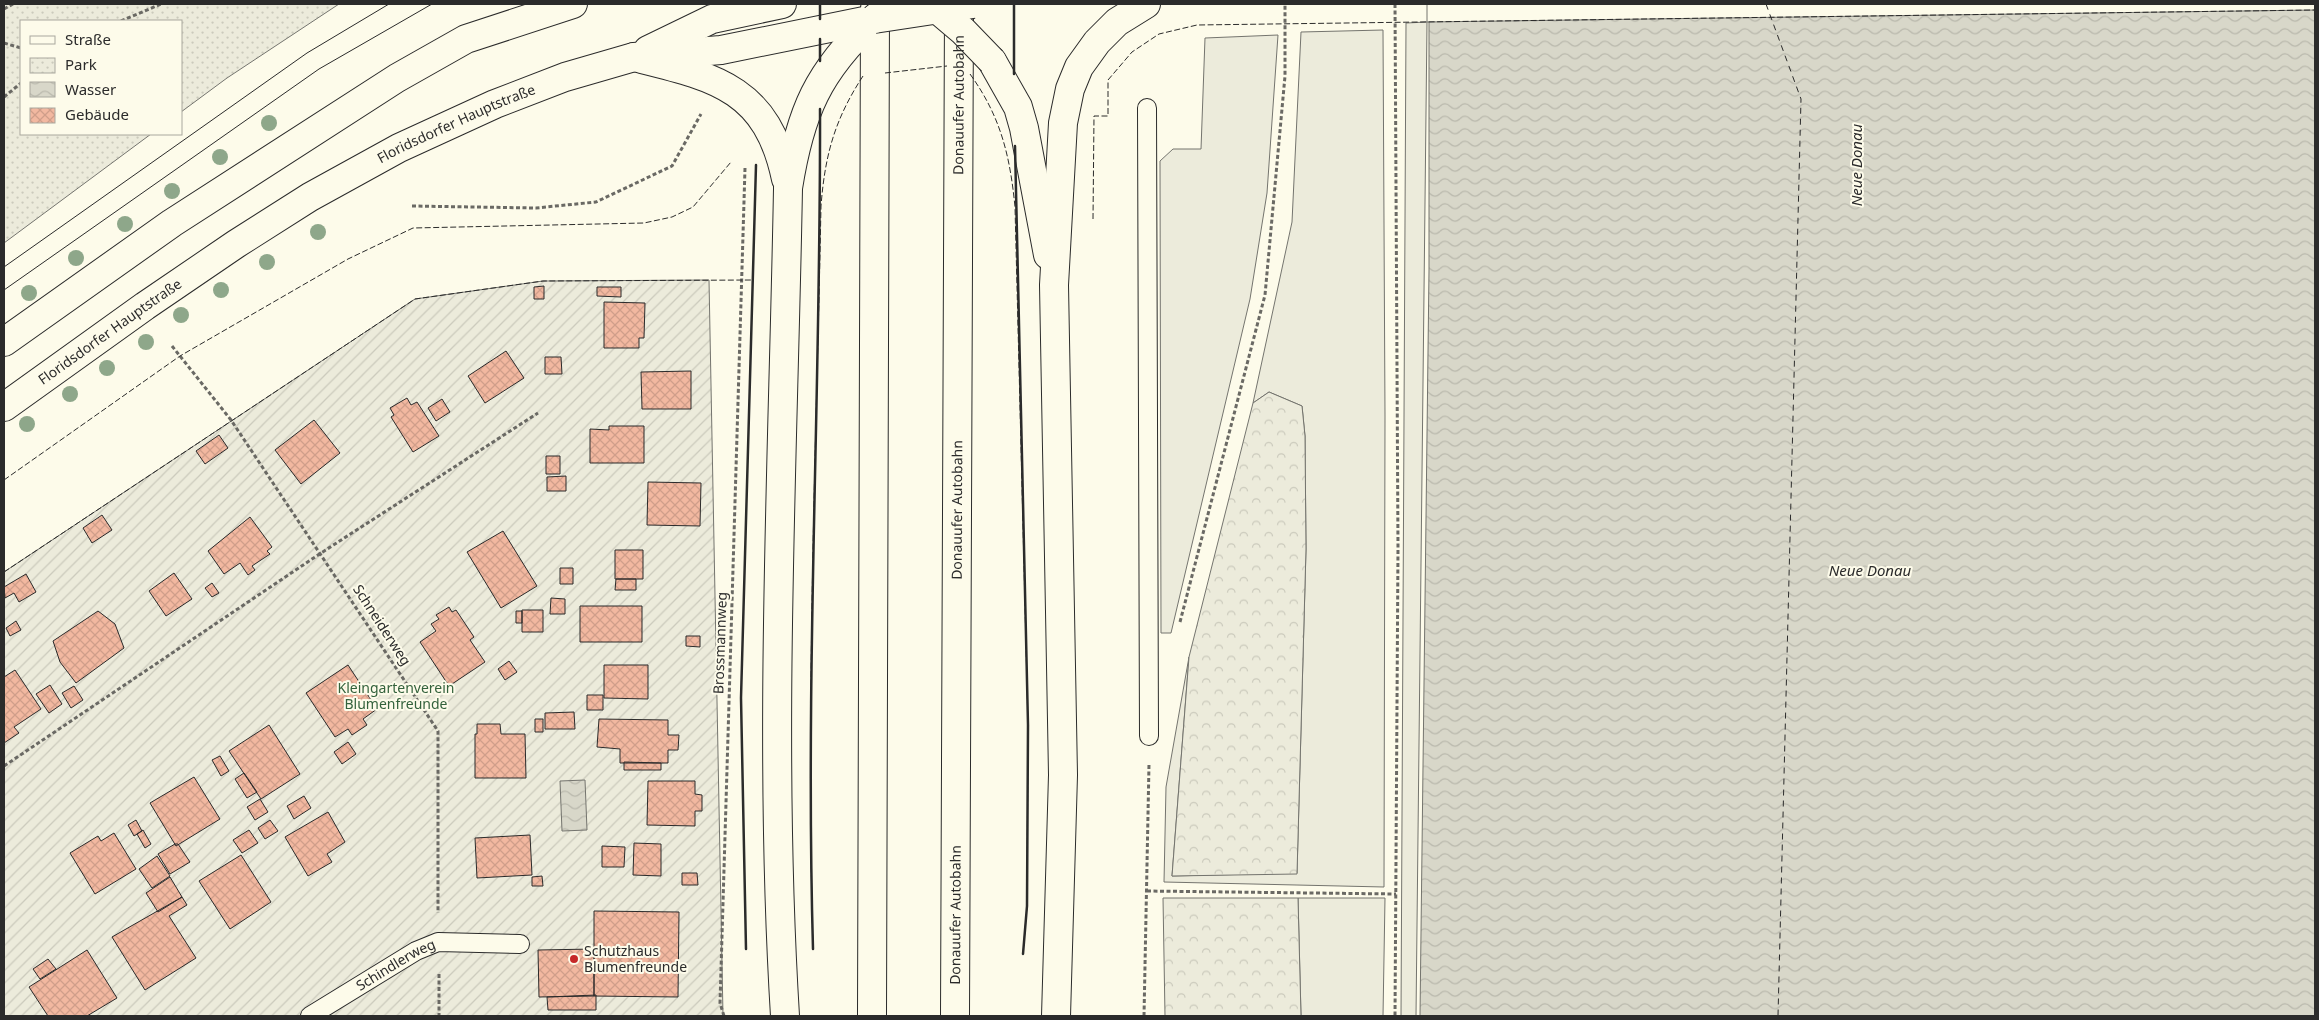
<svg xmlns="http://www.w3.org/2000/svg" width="2319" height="1020" font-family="'Noto Sans',sans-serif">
<defs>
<pattern id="forest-crowns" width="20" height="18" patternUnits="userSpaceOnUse" patternTransform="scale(1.25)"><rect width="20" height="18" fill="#ecebdb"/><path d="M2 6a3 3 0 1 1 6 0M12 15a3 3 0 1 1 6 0" fill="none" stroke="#cbcabc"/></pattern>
<pattern id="park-dots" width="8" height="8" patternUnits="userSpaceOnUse" patternTransform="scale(1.25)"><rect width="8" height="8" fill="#ecebdb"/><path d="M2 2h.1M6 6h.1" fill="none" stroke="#cbcabc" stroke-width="1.8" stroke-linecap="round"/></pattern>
<pattern id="garden-furrows" width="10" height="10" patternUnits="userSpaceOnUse" patternTransform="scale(1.25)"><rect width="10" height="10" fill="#ecebdb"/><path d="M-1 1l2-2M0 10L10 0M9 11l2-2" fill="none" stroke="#cbcabc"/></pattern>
<pattern id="water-waves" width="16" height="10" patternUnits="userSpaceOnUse" patternTransform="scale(1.25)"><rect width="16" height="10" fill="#d8d7c9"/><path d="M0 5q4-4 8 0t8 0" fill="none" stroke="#bab9ad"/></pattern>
<pattern id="building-cross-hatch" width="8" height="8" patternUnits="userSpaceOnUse" patternTransform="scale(1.25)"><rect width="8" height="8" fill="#f2b8a0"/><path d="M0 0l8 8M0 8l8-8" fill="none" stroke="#d09e8a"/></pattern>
</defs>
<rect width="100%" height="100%" fill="#fdfbea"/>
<path fill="#ecebdb" stroke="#74746e" d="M1427 22 1416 1016H1401L1406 23Z
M1383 30 1385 416 1384 887 1164 882 1166 787 1189 657 1172 876 1297 873 1306 549 1305 436 1302 406 1269 392 1253 403 1292 222 1301 32Z
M1278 35 1267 193 1250 299 1171 633H1161L1160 161 1173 149H1201L1205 38Z
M1298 898H1385L1383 1016H1301Z"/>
<path fill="url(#forest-crowns)" stroke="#74746e" d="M1269 392 1302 406 1305 436 1306 549 1297 874 1172 876 1189 657 1253 403Z
M1163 898H1298L1301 1016H1165Z"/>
<path fill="url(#park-dots)" stroke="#74746e" d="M4 4H339L227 78 181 112V21H21V134H151L4 243Z"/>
<path fill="url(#garden-furrows)" stroke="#74746e" d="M709 280 723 1016H4V572L415 299 543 281Z"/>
<path fill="url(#water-waves)" stroke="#74746e" d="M1429 4H2315V1016H1420L1429 270Z
M585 780 587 830 562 831 560 781Z"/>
<path fill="#fdfbea" stroke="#74746e" d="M1427 4H2315V10L1427 22Z"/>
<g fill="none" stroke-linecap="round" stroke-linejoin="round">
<path stroke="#2b2b2b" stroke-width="1" stroke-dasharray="6 5" stroke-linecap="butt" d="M1766 4 1801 99 1778 1016"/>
</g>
<path fill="url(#building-cross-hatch)" stroke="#2b2b2b" d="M544 286V299H534V287Z
M597 287H621V297L597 296Z
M604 302 645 303 644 338H639V348H604Z
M506 351 524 378 485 403 468 376Z
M545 357H561L562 374H545Z
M691 371V409H642L641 372Z
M407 398 411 405 417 402 439 436 413 452 391 417 394 415 390 408Z
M442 399 450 412 436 421 428 408Z
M314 420 340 453 301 484 275 450Z
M609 426H644V463H590V429L609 430Z
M219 435 228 448 205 464 196 451Z
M546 456H560V474H546Z
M566 476V491H547V477Z
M648 482 701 483 700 526 647 525Z
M102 515 112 530 92 543 83 528Z
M250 517 272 547 267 551 270 554 252 566 255 570 248 575 240 563 224 574 208 551Z
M503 531 537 586 501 608 467 552Z
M615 550H643V579H615Z
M560 568H573V584H560Z
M174 573 192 599 166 616 149 591Z
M26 574 36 592 19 602 14 593 5 598 4 587Z
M616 579H636V590H615Z
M212 583 219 593 212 597 205 588Z
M551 598 565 599V614H550Z
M580 606H642V642H580Z
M449 607 452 612 456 610 474 637 470 640 485 662 449 686 420 642 436 631 431 624 439 619 436 615Z
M543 610V632H522V610Z
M98 611 115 624 124 648 76 683 60 662 53 641Z
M516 611H522V623H516Z
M16 621 21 630 10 636 6 628Z
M686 636H700V647L686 646Z
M509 661 517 672 505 680 498 669Z
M348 665 377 709 363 719 367 725 352 735 348 729 335 737 306 693Z
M604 665H648V699L604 698Z
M15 670 41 709 14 727 19 733 4 743V677Z
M50 685 62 704 49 713 36 694Z
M74 686 83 700 71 708 62 693Z
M587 695H603V710H587Z
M574 712 575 729H545V713Z
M535 719H543V732H535Z
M599 719 668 720V735H679L678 750H668V763H620V749L597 747Z
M477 724H500L501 734H525L526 778H475V734H477Z
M269 725 300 774 261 799 229 751Z
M348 742 356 754 342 764 334 752Z
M220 756 229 771 221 776 212 760Z
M624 762 661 763V770H624Z
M244 773 257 792 247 798 235 779Z
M194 777 220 819 176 846 150 803Z
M648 781H695V794L702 795V811H695V826L647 825Z
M304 796 311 808 294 819 287 806Z
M260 799 268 812 255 820 247 807Z
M328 812 345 842 327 854 332 862 308 876 285 837Z
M136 820 142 831 134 836 128 825Z
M270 820 278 831 265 839 258 828Z
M143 830 151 844 145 848 137 834Z
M249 830 258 843 242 853 233 840Z
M114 833 136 869 95 894 70 853 98 836 101 841Z
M530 835 532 875 477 878 475 838Z
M634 843 661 844V876L633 875Z
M175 844H178L190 862 170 874 158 854Z
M602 846 625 847 624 867H602Z
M241 855 271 902 230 929 199 881Z
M157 856 170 876 152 888 139 869Z
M682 873H697L698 885H682Z
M542 876 543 886H532V877Z
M170 877 182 897 158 912 146 893Z
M182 897 187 905 169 916 196 958 145 990 112 937Z
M594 911 679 912 678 997 594 996Z
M594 949V996L539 997 538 950Z
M87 950 117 998 87 1016H48L29 987Z
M48 959 56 969 40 979 33 969Z
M596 995V1010H548L547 997Z"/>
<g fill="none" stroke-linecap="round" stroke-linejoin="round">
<defs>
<g id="lane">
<path d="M1147 108 1149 736"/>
<path id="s1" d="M310 1016 416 951 438 942 520 944"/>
</g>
<g id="primary">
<path d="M648 50 712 19 782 4"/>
<path d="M4 342 172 223 397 78 466 39 573 4"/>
<path id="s2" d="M4 407 145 306 236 244 310 197 399 148 495 104 565 77 634 57 721 50 874 19"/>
</g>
<g id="highway">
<path d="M634 57C714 77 767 87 786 179"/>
<path d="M992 61 1018 107 1024 128 1048 255"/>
<path d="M785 1016C768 740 783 464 788 188 800 112 818 71 874 19"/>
<path d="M872 1016 875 8"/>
<path id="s3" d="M955 1016 959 8"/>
<path d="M1056 1016 1063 775 1054 285 1063 123 1070 89 1079 67 1097 42 1117 22 1146 4"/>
</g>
</defs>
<use href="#lane" stroke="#2b2b2b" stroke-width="20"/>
<use href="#primary" stroke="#2b2b2b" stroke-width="30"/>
<use href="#highway" stroke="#2b2b2b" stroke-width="30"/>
<path stroke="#6a6964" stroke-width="3" stroke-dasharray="4 2.5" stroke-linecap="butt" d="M1395 4 1398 548 1395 1016
M4 9 13 4
M121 21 161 4
M4 43 21 48
M4 97 21 83
M412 206 536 208 596 202 672 166 701 114
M172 346 231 420 438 731V913
M1180 622 1265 295 1285 76V4
M4 766 321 553 538 413
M1147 891 1396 894
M439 974V1016
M724 1016 720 1003 745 168
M1144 1016 1149 764"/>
<use href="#lane" stroke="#fdfbea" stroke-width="18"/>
<use href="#primary" stroke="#fdfbea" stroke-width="28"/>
<use href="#highway" stroke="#fdfbea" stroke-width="28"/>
<path stroke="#2b2b2b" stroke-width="1" d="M4 267 307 53 389 4
M4 290 319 69 432 4"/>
<defs>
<path id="primary-bridge" d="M874 19 973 4"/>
<path id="highway-bridge" d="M937 9 963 31 992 61
M874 19 892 4"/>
</defs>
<use href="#primary-bridge" stroke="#2b2b2b" stroke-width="30" stroke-linecap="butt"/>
<use href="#highway-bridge" stroke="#2b2b2b" stroke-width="30" stroke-linecap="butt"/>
<use href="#primary-bridge" stroke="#fdfbea" stroke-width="28"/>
<use href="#highway-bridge" stroke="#fdfbea" stroke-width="28"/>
<path stroke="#2b2b2b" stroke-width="1" stroke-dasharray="6 2.5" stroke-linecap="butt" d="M885 73 947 66
M970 74C1001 117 1010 156 1015 207L1028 725 1027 906 1023 954
M1093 219 1094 116H1108V80L1132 52 1159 34 1197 25 2315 10
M4 480 180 356 348 259 413 228 644 223 672 217 693 207 731 162
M4 572 415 299 543 281 752 280
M813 949C806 701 816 453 821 206 825 154 835 119 863 76"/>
<path stroke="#2b2b2b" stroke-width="2.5" d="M820 4V19
M1014 4V74
M820 39V61
M1015 146 1028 725 1027 906 1023 954
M746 949 741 698 756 165
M813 949C805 669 821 389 820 109"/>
</g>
<g fill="#8ea78a">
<circle cx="269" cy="123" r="8"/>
<circle cx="220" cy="157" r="8"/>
<circle cx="172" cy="191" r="8"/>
<circle cx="125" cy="224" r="8"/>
<circle cx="318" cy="232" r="8"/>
<circle cx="76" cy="258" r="8"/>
<circle cx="267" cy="262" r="8"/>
<circle cx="221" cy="290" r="8"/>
<circle cx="29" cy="293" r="8"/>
<circle cx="181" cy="315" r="8"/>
<circle cx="146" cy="342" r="8"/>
<circle cx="107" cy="368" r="8"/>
<circle cx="70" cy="394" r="8"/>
<circle cx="27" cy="424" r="8"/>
</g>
<circle fill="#c62828" stroke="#fdfbea" stroke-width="2" cx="574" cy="959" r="5"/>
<g text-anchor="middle" stroke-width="4" stroke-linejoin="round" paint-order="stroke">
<g font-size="14" fill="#2b2b2b" stroke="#fdfbea">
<text dy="5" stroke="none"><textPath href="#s3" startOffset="911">Donauufer Autobahn</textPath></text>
<text dy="5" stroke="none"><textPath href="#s2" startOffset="535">Floridsdorfer Hauptstraße</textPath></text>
<text dy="5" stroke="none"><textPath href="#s2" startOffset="130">Floridsdorfer Hauptstraße</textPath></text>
<text dy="5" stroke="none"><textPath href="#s3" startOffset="506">Donauufer Autobahn</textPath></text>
<text transform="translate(382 625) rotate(57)" y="5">Schneiderweg</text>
<text transform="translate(720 643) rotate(-88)" y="5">Brossmannweg</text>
<text dy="5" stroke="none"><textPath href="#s3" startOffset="101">Donauufer Autobahn</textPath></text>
<text dy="5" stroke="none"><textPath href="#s1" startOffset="100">Schindlerweg</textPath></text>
</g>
<g font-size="14" fill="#34623c" stroke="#fdfbea">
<text x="396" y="693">Kleingartenverein<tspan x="396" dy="16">Blumenfreunde</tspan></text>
</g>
<g font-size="14" fill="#2b2b2b" stroke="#fdfbea" text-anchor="start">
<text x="584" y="956">Schutzhaus<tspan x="584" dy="16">Blumenfreunde</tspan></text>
</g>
<g font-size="15" font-style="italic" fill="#2b2b2b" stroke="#fdfbea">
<text transform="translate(1857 165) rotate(-90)" y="5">Neue Donau</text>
<text x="1870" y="576">Neue Donau</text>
</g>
</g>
<rect width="2319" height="1020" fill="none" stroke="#2b2b2b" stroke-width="10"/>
<rect x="20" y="20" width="162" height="115" fill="#fdfbea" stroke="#a9a89e"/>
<rect x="30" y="36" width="25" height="8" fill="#fdfbea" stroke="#a9a89e"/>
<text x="65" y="45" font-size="15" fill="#2b2b2b">Straße</text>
<rect x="30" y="58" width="25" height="15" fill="url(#park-dots)" stroke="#a9a89e"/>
<text x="65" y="70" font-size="15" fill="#2b2b2b">Park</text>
<rect x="30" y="82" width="25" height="15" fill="url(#water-waves)" stroke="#a9a89e"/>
<text x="65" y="95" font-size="15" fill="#2b2b2b">Wasser</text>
<rect x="30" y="108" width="25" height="15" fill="url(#building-cross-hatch)" stroke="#a9a89e"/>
<text x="65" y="120" font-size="15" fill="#2b2b2b">Gebäude</text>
</svg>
